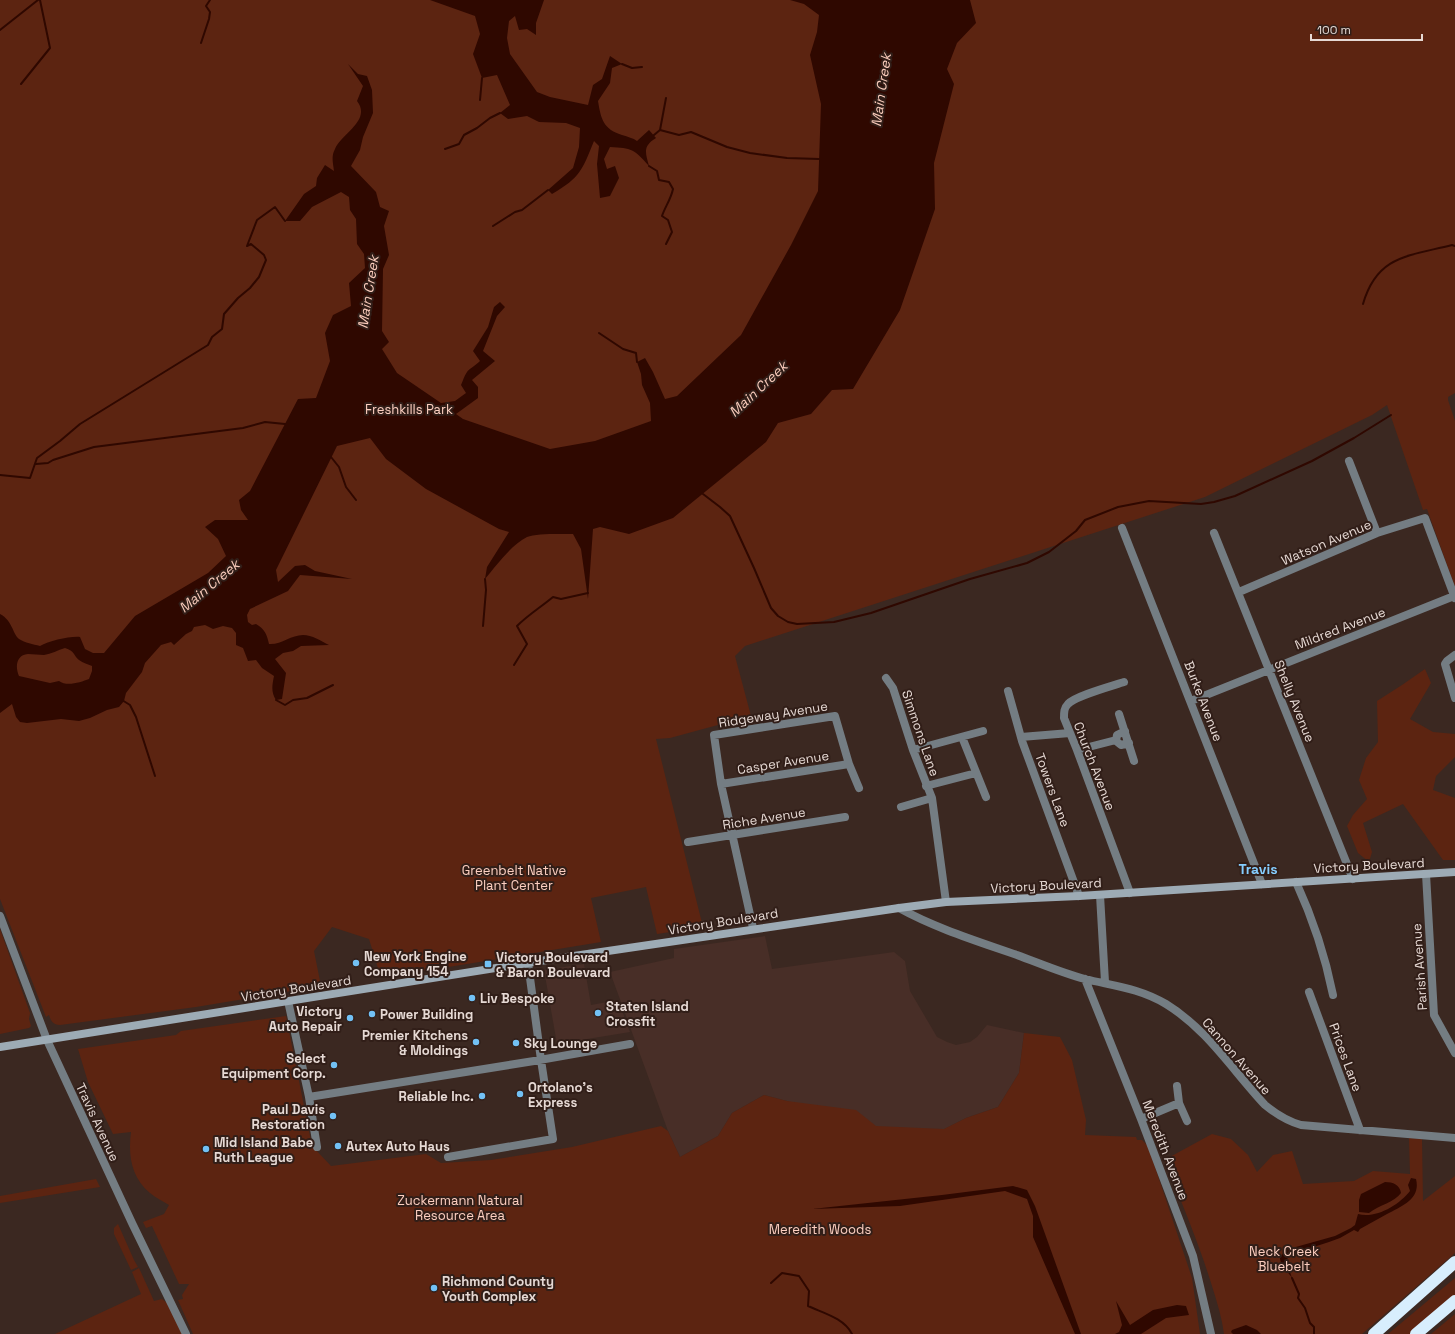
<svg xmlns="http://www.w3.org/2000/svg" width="1455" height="1334" font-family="'Space Grotesk',sans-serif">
<rect width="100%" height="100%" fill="#3b2821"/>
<path fill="#482e27" d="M765 936 772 969 894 952 905 961 910 991 937 1037 947 1042 956 1045 970 1042 977 1037 987 1025 1024 1033 1019 1073 998 1107 966 1118 935 1134 880 1129 787 1101 764 1095 732 1113 718 1136 680 1157 668 1131 610 972 674 958V949Z
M584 964 591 1005 618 1000 630 1032 557 1044 544 970Z"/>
<path fill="#5c2411" d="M0 0H1455V393L1448 397V400L1455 421V587L1427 509 1423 510 1387 405 1372 415 1205 497 745 646 735 656 751 716 670 738 656 739 703 927 657 934 646 887 591 898 601 942 381 978 369 939 332 927 314 951 321 986 196 1007 60 1025C53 1025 51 1021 49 1015L46 1017 0 899Z
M1425 669 1431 683 1410 719 1433 732 1455 734V757L1436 776 1433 790 1455 798V860H1443L1403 804 1363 823 1372 852 1369 862 1358 853 1347 826 1353 815 1367 799 1359 780 1366 758 1378 742 1377 701 1402 685Z
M0 929 30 1013 29 1019 31 1026 29 1028 0 1034Z
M286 1016 311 1141 314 1148 331 1166 426 1154 441 1163 491 1160 572 1147 661 1126 668 1131 680 1157 718 1136 732 1113 764 1095 787 1101 856 1110 876 1126 944 1129 966 1118 998 1107 1019 1073 1024 1033 1060 1037 1072 1060 1086 1120 1085 1135 1136 1137 1137 1140H1142L1148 1146 1192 1278 1200 1334H193L178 1300 183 1299 182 1295 189 1284H179L152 1226 146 1228 143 1222 164 1214 169 1205C163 1201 156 1198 150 1193 131 1177 128 1155 131 1132L113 1134 88 1082 78 1049 176 1035 181 1031Z
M1212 1134 1231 1139 1248 1155 1257 1172 1273 1155 1292 1151 1303 1184 1354 1181 1373 1171 1410 1174 1409 1138 1422 1139 1423 1201 1455 1176V1253L1362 1334H1224C1222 1318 1217 1302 1212 1286 1199 1244 1182 1203 1165 1162L1168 1158Z
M96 1179 100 1187 0 1203V1196Z
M118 1224 134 1260 138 1267 131 1270 114 1234V1228Z
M139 1268 154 1301 162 1299 167 1303 182 1334H55L141 1294 132 1272Z
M1455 1278V1296L1410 1334H1388Z
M1455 1314V1334H1431Z"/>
<path fill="#2f0800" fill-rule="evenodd" d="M430 0H544L536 23V35L527 29 519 30 515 16 509 21 507 38 510 54 537 92 550 97 588 105 593 85 602 79 610 56 622 64 612 68 610 83 598 101C601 119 603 129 622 135 628 137 633 138 637 141L649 130 656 138C643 146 645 152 649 166 634 149 632 148 610 147L604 159 607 169 615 166 619 178 610 196 600 198 597 164 599 146 594 141C582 170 581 177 552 194L548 190 573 168 579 147 580 128 566 123 539 122 527 116 508 119 500 113 510 105 497 75 482 78 473 54 480 34 475 16Z
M790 0H970L976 23 957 43 947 69 954 84 934 163 935 209 900 310 853 389 832 390 811 414 778 423 766 442 673 518 629 534 600 527 593 529 588 599 581 549 573 534C562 534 536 533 527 537 512 544 495 567 485 579L487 567 509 532 499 529 426 489 386 459 370 438 337 446 276 570 278 582 295 566 305 565 315 571 352 579 300 575 288 591 250 609 247 615 248 622 252 625 256 624C265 629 267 635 269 644 281 645 291 635 303 635 312 635 321 641 329 645L301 646 293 651 283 653 275 659 286 673 282 699 276 700C271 692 272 686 274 676L262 668 256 660 248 661 243 648 236 645V633L232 628 223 626 213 629 205 625 194 627 192 631 186 634 174 645 171 642 161 645 145 663 142 672 126 693 124 701 119 707 107 710 90 718 79 721 61 719 27 723 20 722 16 717 12 704 0 713V614C13 621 12 633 19 639 25 643 33 644 40 646 49 641 70 636 80 637L85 649 93 653H104L135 616 208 573 226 556 218 539 205 527 215 520H248L241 510 239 500 250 491 298 399 316 398 330 361 325 333 333 315 351 306 349 283 365 268 364 254 357 244 356 219 350 210 349 197 341 192 312 207 300 221H285L304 194 316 186 317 178 325 165 334 171C333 163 331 156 335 149 341 134 372 120 357 101L363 86 348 64 358 74 367 76 372 90 373 113 363 137 360 150 351 166 376 192 380 207 389 211 384 226 389 255 383 269 382 331 389 342 382 349 397 373 441 403 455 401 466 393 461 385C463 381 464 376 467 372 469 369 476 365 480 361L473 351 488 327 494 307 500 302 505 307 497 316 483 351 495 361 472 380 478 387V398L456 414 463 419 550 449 595 441 651 421 650 403 642 385 641 374 637 362 645 358 653 372 665 399 677 396 741 335 791 245 818 191 821 104 810 55 817 32 819 15 804 4ZM65 648C75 651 73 655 79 660 83 663 88 664 92 666V671L89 679C81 682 67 687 59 681L50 683 19 676C15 667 16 655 28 654 33 654 39 655 44 655 51 654 58 650 65 648Z
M1411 1178 1416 1179C1421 1199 1402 1206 1387 1214 1378 1219 1369 1224 1360 1229L1358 1232 1354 1230 1340 1238 1329 1242 1292 1254 1286 1260 1292 1278C1288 1272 1280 1264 1280 1258L1285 1250 1335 1236 1351 1228 1355 1225 1358 1214C1376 1219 1399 1205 1410 1191L1408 1185Z
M1385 1182C1393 1182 1400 1185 1401 1193 1395 1202 1379 1205 1369 1213L1359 1212V1200L1361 1194Z
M1013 1186 1027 1190 1035 1206 1081 1334H1075L1033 1237V1216L1027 1199 1005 1191 900 1206 812 1209 942 1195Z
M1116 1301 1130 1325 1153 1310 1177 1305 1186 1306 1189 1315 1166 1318 1141 1334H1115L1119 1332 1122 1325Z
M1246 1325 1257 1330 1261 1334H1233L1231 1332 1232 1330Z"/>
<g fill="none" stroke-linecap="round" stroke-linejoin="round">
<path stroke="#2f0800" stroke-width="2" d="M0 30 38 0
M201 43 209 19 210 12 206 6 210 0
M622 64 632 68 642 67
M21 84 50 48 40 0
M480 100 482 78
M660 130 679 135 691 132 727 147 750 153 787 158 819 159
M654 135 660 130 666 98
M445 149 459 144 464 135 477 128 490 118 500 113
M649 166 657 171 659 180 669 182 673 189C671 199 665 207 662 216L668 220 672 232 666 244
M493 226 515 212 522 210 548 190
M1363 304C1377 255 1409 256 1452 245L1455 246
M599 333 623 349 636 353 637 362
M331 457 339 467 346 487 356 500
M36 464 48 463 53 460 94 447 243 428 265 422 285 424
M0 475 30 478 37 458 60 441 80 424 208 345 212 337 222 329 224 314 238 298 250 288 259 277 266 260 264 255 251 244 247 246 257 220 275 207 285 221
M703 494 720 507 730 516 754 568 771 608 778 616 788 622 797 624 834 622 871 613 970 579 1027 563 1049 552 1076 531 1085 520 1118 507 1149 501 1201 504 1214 502 1235 496 1312 461 1354 438 1391 415
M483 626 486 590 485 579
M514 665 527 644 517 626C528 615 541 607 553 597L561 599 588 593
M122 700 130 705 136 717 155 776
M276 700 285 705 293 700 307 698 333 685
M1292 1278 1299 1294 1298 1298 1305 1308 1310 1323 1314 1327V1334
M771 1283 782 1273 799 1276 809 1291 808 1306C823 1313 844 1318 852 1334"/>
<path stroke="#747d83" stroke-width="8" d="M1349 461 1377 533
M1122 528 1262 884
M1214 533 1353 879
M1239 592 1377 533 1425 518 1455 598
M1455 655 1447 661 1445 664 1455 698
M886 678 893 688 913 750 932 798 946 902
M1124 682C1112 686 1075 696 1068 704 1064 708 1064 712 1064 718L1077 750 1130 893
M1008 691 1022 741 1079 896
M1191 701 1454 596
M1119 714 1134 761
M1125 731 1117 735 1116 741 1121 745 1129 743
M962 737 986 797
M1021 737 1070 733
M913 750 983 731
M1077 750 1116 740
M721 784 849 764
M926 786 976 773
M901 807 932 798
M688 842 845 817
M1426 874 1434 1015 1455 1053
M1296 882C1313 919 1325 955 1333 995
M1100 895 1105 982
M899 908C935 928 977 941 1017 955 1039 963 1062 973 1085 979 1114 986 1139 988 1166 1004 1207 1029 1233 1071 1265 1105 1276 1114 1287 1121 1301 1125L1455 1138
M753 928 721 784 714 735 835 716 849 764 859 788
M1085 979 1141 1119 1193 1256 1211 1334
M1309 992 1360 1130
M288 1001 309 1097 317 1147
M1177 1086 1179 1103 1187 1121
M309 1097 534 1061 630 1044
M1141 1119 1179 1103
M448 1157 553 1139 541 1060 528 963"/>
<path stroke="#747d83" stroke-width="8" d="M0 916 47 1040 132 1223 186 1334"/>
<path stroke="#9dabb5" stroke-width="8" d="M0 1047 540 961 899 908 946 902 1079 896 1455 872"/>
<path stroke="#d8eefd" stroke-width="12" d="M1374 1334 1455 1262
M1416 1334 1455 1301"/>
</g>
<g fill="#72c1f5" stroke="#311e18" stroke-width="1.5">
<circle cx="356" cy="963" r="4"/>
<rect x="484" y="960" width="8" height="8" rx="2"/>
<circle cx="472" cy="998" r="4"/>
<circle cx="598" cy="1013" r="4"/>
<circle cx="372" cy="1014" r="4"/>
<circle cx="350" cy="1018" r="4"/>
<circle cx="476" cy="1042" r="4"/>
<circle cx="516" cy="1043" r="4"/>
<circle cx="334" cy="1065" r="4"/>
<circle cx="520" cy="1094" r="4"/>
<circle cx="482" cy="1096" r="4"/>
<circle cx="333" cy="1116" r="4"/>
<circle cx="338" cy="1146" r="4"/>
<circle cx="206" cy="1149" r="4"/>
<circle cx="434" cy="1288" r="4"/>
</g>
<g text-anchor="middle" stroke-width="4" stroke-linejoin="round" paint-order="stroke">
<g font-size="13" fill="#fdcfc0" stroke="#311e18">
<text x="409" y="414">Freshkills Park</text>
<text x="514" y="875">Greenbelt Native<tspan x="514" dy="15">Plant Center</tspan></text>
<text x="460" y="1205">Zuckermann Natural<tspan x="460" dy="15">Resource Area</tspan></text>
<text x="820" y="1234">Meredith Woods</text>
<text x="1284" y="1256">Neck Creek<tspan x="1284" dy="15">Bluebelt</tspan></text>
</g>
<g font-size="13" fill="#e6d9d4" stroke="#311e18">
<text transform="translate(1326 542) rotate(-23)" y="5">Watson Avenue</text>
<text transform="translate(1340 628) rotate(-21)" y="5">Mildred Avenue</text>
<text transform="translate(1204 701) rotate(69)" y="5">Burke Avenue</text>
<text transform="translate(1295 701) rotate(68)" y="5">Shelly Avenue</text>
<text transform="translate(773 714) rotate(-9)" y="5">Ridgeway Avenue</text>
<text transform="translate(921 733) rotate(71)" y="5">Simmons Lane</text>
<text transform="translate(783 762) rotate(-9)" y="5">Casper Avenue</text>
<text transform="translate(1095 766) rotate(69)" y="5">Church Avenue</text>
<text transform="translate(1053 790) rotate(70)" y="5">Towers Lane</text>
<text transform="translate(764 818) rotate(-9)" y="5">Riche Avenue</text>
<text transform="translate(1369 865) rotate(-3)" y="5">Victory Boulevard</text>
<text transform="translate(1046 885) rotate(-3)" y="5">Victory Boulevard</text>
<text transform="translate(723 921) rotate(-9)" y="5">Victory Boulevard</text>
<text transform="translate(1419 967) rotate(-94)" y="5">Parish Avenue</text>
<text transform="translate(296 988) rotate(-9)" y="5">Victory Boulevard</text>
<text transform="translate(1237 1056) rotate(49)" y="5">Cannon Avenue</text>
<text transform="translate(1346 1057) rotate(70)" y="5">Prices Lane</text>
<text transform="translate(98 1122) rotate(65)" y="5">Travis Avenue</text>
<text transform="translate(1166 1150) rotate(69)" y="5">Meredith Avenue</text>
</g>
<g font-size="13" font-weight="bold" fill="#e6d9d4" stroke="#311e18" text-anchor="start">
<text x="364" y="961">New York Engine<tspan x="364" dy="15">Company 154</tspan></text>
<text x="496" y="962">Victory Boulevard<tspan x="496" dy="15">&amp; Baron Boulevard</tspan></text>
<text x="480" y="1003">Liv Bespoke</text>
<text x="606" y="1011">Staten Island<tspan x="606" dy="15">Crossfit</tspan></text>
<text x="342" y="1016" text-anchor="end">Victory<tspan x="342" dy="15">Auto Repair</tspan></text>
<text x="380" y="1019">Power Building</text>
<text x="468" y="1040" text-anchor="end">Premier Kitchens<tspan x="468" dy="15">&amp; Moldings</tspan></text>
<text x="524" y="1048">Sky Lounge</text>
<text x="326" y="1063" text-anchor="end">Select<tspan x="326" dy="15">Equipment Corp.</tspan></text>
<text x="528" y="1092">Ortolano's<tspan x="528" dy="15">Express</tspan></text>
<text x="474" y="1101" text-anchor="end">Reliable Inc.</text>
<text x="325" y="1114" text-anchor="end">Paul Davis<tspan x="325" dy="15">Restoration</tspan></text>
<text x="214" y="1147">Mid Island Babe<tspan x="214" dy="15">Ruth League</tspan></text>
<text x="346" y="1151">Autex Auto Haus</text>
<text x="442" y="1286">Richmond County<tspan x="442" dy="15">Youth Complex</tspan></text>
</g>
<g font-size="14" font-style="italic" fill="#f9cbbb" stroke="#311e18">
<text transform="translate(881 90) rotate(-82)" y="5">Main Creek</text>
<text transform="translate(368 292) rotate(-81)" y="5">Main Creek</text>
<text transform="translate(758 389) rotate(-43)" y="5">Main Creek</text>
<text transform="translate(209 586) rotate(-40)" y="5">Main Creek</text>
</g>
<g font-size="14" font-weight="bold" fill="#85cdfe" stroke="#311e18">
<text x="1258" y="874">Travis</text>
</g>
</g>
<path d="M1311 34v6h111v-6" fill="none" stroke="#e6d9d4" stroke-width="2"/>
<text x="1317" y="34" font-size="12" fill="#e6d9d4" stroke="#311e18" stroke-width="3" paint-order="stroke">100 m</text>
</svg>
